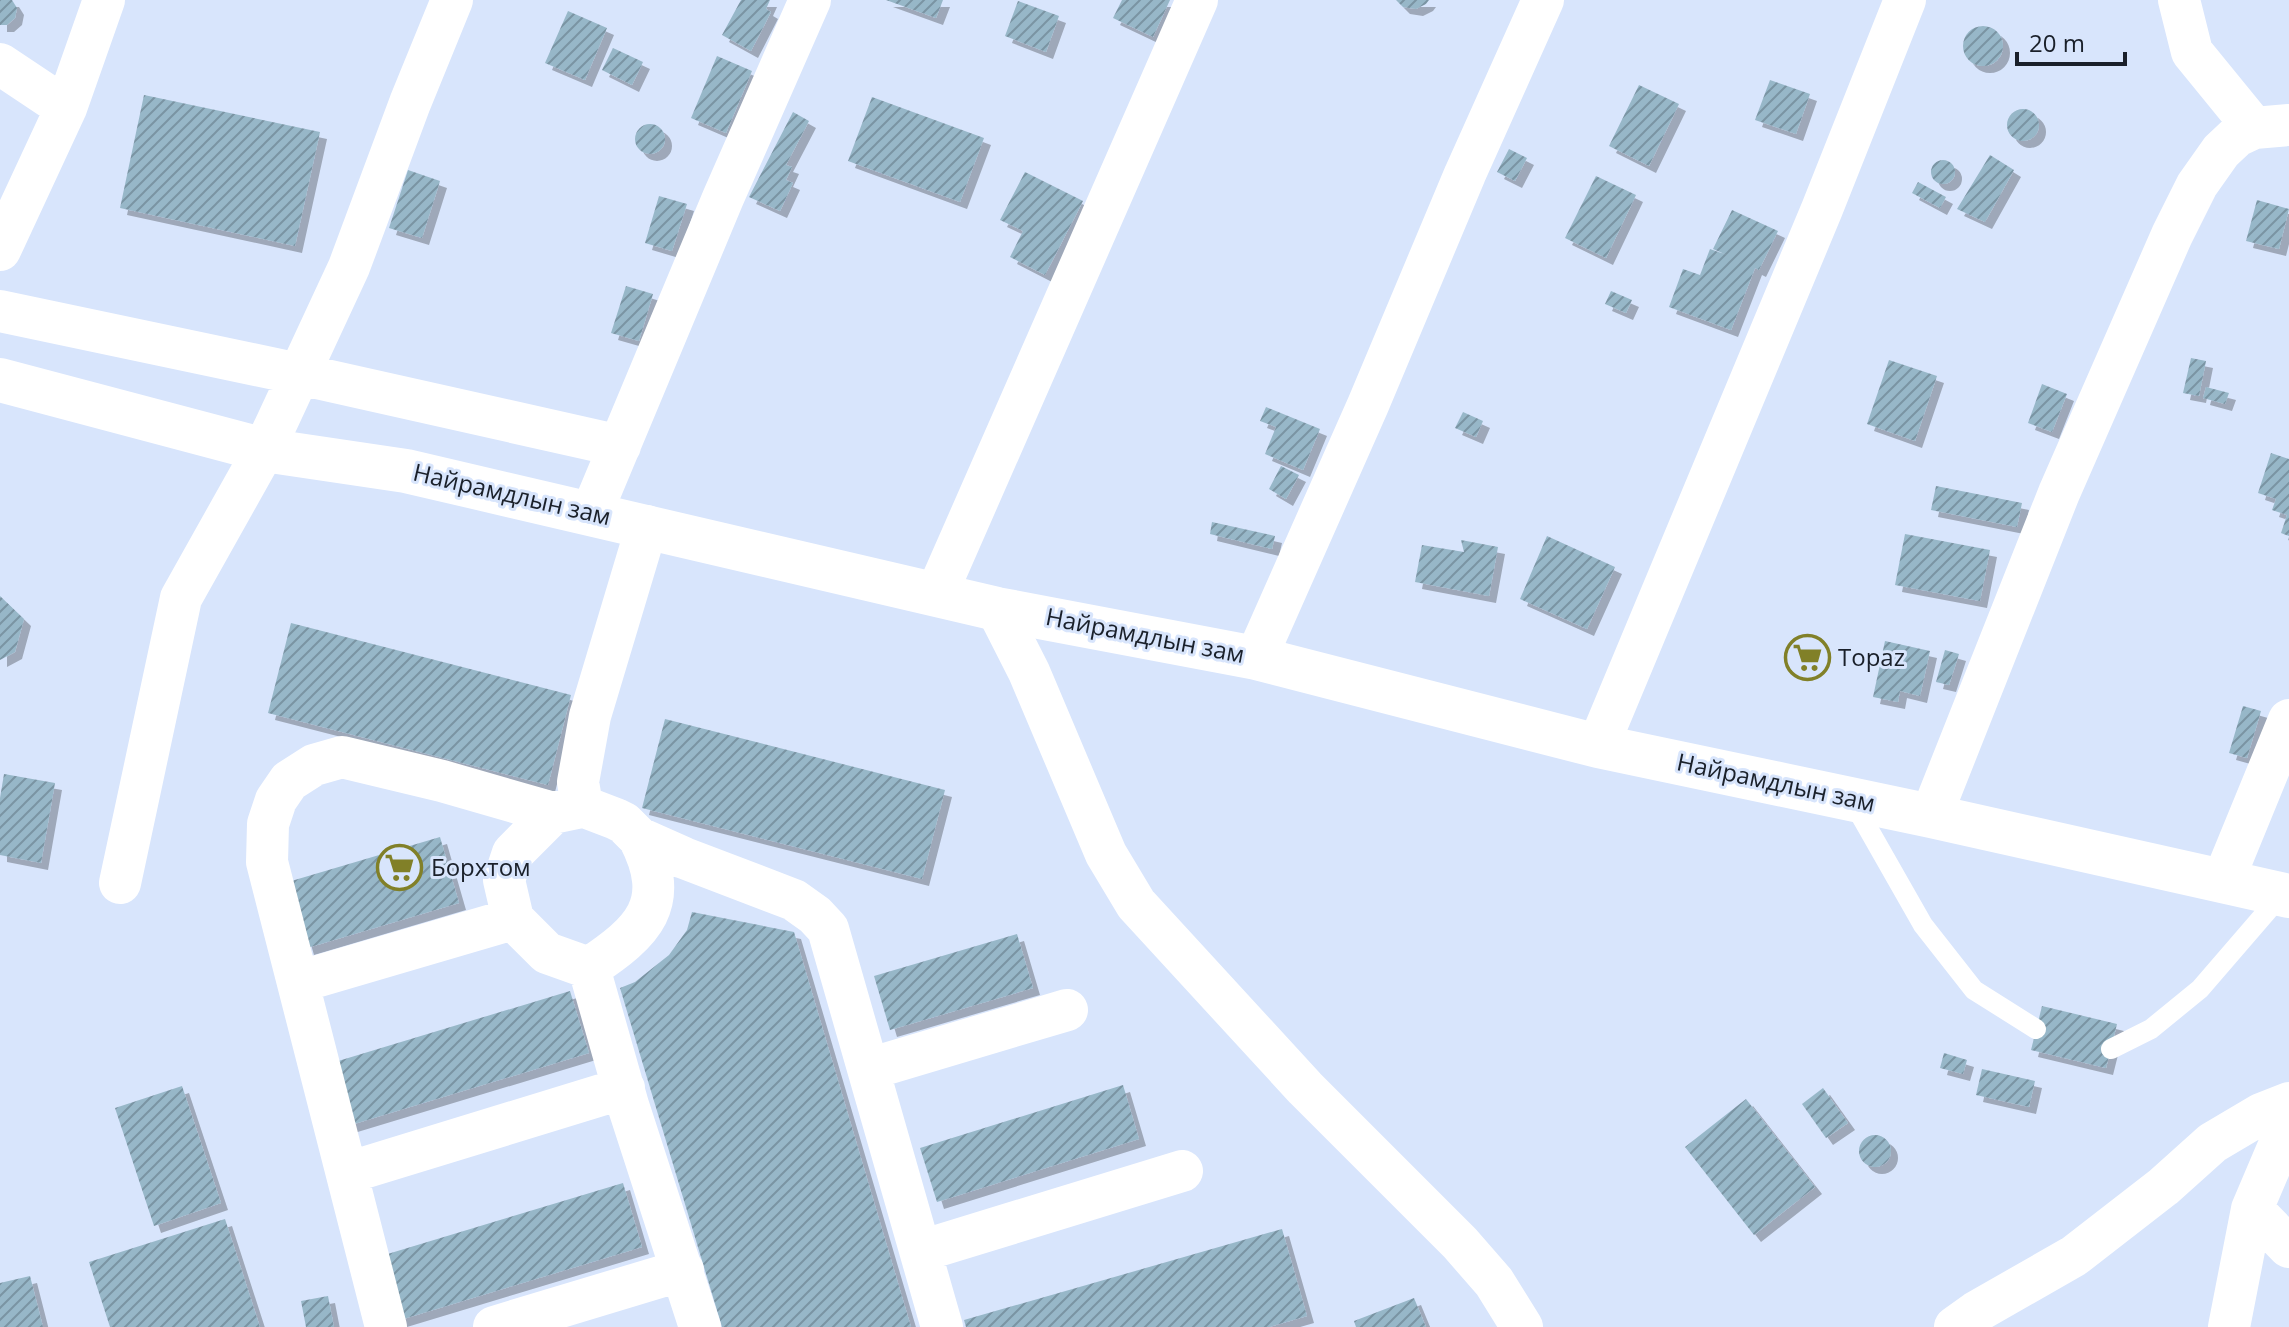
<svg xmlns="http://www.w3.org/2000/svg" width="2289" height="1327" font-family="'Open Sans',sans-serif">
<defs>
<pattern id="building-hatch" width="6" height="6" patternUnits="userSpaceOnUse" patternTransform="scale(2)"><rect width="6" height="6" fill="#97b7c8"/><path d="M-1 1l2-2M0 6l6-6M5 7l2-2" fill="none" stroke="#7a94a3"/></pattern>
<filter id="shadow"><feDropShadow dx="7" dy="7" stdDeviation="0" flood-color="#0004"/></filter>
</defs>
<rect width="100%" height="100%" fill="#d8e5fc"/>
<path fill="url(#building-hatch)" filter="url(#shadow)" d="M0 0H12L17 8 15 18 7 25H0Z
M741 0H770L766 9 771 12 751 51 722 35Z
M886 0H943L936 18Z
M1122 0H1170L1153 37 1113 18Z
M1396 0H1429L1426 4 1416 9 1403 7Z
M1018 1 1059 16 1046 52 1005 36Z
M568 11 607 28 585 80 545 63Z
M1963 46a20 20 0 1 1 40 0a20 20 0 1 1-40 0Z
M613 48 643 62 632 85 602 70Z
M717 56 752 71 726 133 691 118Z
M1770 80 1810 94 1796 134 1755 120Z
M1639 85 1679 104 1649 166 1609 146Z
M144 95 320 132 295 246 120 208Z
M872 97 984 138 960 202 848 161Z
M2007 125a16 16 0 1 1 32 0a16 16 0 1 1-32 0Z
M793 112 809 121 786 165 792 167 786 180 793 183 780 211 749 197Z
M635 139a15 15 0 1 1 30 0a15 15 0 1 1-30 0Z
M1509 149 1527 158 1515 181 1497 172Z
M1990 155 2014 170 1985 222 1957 209Z
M1931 172a12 12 0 1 1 24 0a12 12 0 1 1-24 0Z
M408 170 440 181 422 238 389 228Z
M1025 172 1083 201 1045 275 1010 257 1023 231 1000 220Z
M1596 176 1636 195 1606 258 1565 238Z
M1918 182 1946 197 1940 208 1912 193Z
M659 196 687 204 672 251 645 243Z
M2257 200 2289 209 2279 249 2246 241Z
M1732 210 1778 231 1759 270 1755 268 1731 330 1669 307 1683 269 1700 275 1710 249 1727 255 1713 249Z
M626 286 653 294 639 341 611 333Z
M1611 291 1632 300 1626 313 1605 304Z
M2191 358 2206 361 2199 396 2183 393Z
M1889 360 1937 376 1915 441 1867 424Z
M2042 384 2067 394 2052 432 2028 423Z
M2206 387 2229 393 2225 404 2203 398Z
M1266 407 1320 429 1303 470 1265 454 1276 427 1260 421Z
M1463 412 1483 421 1476 437 1455 428Z
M2271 453 2289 459V536L2281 533 2287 515 2272 510 2276 499 2258 493Z
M1281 466 1299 475 1286 499 1269 489Z
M1936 486 2022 503 2017 527 1931 510Z
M1212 522 1275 536 1272 549 1210 534Z
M1905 534 1990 550 1980 601 1895 585Z
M1547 536 1615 567 1587 629 1520 599Z
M1461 540 1498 547 1489 596 1415 582 1422 545 1464 552Z
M0 596 24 619 15 652 0 660Z
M291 623 571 695 548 785 268 713Z
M1885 641 1930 651 1920 696 1900 691 1898 702 1873 697Z
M1945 650 1959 654 1949 685 1936 682Z
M2243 706 2261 711 2247 758 2229 753Z
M665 719 945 790 922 879 642 808Z
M4 774 55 783 41 863 0 855V798Z
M440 837 459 903 307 948 288 882Z
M692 912 794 932 911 1327H722L620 988 635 982 669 955 687 930Z
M1017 934 1033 988 890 1030 874 976Z
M570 991 589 1053 344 1127 325 1065Z
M2042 1006 2117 1024 2106 1068 2031 1050Z
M1944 1053 1967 1060 1963 1074 1940 1068Z
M1982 1069 2035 1081 2029 1107 1976 1095Z
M1123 1085 1139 1139 937 1202 920 1148Z
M182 1086 221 1203 154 1226 115 1108Z
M1823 1088 1848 1123 1826 1138 1802 1104Z
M1746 1099 1815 1187 1754 1235 1685 1147Z
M1859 1151a16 16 0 1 1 32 0a16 16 0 1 1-32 0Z
M623 1183 642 1247 400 1320 381 1256Z
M225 1219 260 1327H110L89 1262Z
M1282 1229 1307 1316 1269 1327H966L964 1320Z
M30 1276 43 1327H0V1283Z
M328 1296 334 1327H306L301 1301Z
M1414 1298 1426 1327H1356L1354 1321Z"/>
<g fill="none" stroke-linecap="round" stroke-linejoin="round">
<path stroke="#fff" stroke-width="20" d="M1853 802 1923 925 1974 990 2036 1029
M2111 1049 2151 1029 2200 989 2282 894"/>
<path stroke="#fff" stroke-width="42" d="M2179 0 2192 52 2254 128
M0 64 66 108
M0 250 66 108 104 0
M0 311 299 374 620 446
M591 514 723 198 810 0
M647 526 590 716 578 782 582 806 616 819 624 823 639 838 684 858 794 900 815 915 828 929 942 1327
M936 595 1197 0
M997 609 1029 672 1106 854 1136 904 1305 1088 1460 1243 1494 1282 1522 1327
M1256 658 1368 405 1465 174 1543 0
M1598 746 1822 209 1905 0
M577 808 553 813 513 853 504 880 513 919 547 953 589 968C643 932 673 904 639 838
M1931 816 2059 493 2172 235 2197 185 2221 151 2237 136 2254 128 2289 125
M2223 881 2289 720
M120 883 181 598 264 450 349 267 410 103 452 0
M589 968 628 1105 700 1327
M298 982 513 919
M869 1069 1067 1010
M347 1173 624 1088
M2252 1209 2289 1247
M921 1251 1182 1171
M386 1327 267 862 268 824 276 800 289 781 314 765 342 757 442 781 553 813
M494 1327 683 1270
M1955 1327 1976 1312 2074 1256 2163 1187 2212 1143 2261 1114 2289 1103
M2229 1327 2252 1209 2289 1122"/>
<path stroke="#fff" stroke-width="44" d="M0 380 264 450 406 471 997 609 1256 658 1598 746 1931 816 2289 896"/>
</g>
<defs>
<symbol id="supermarket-ring" viewBox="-11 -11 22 22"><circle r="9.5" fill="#d8e5fc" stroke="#818028" stroke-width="1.5"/><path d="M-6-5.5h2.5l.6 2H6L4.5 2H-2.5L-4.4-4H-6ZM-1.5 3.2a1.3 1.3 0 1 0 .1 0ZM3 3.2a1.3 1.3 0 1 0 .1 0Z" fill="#818028"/></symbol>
</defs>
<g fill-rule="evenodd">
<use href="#supermarket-ring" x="1782" y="632" width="51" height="51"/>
<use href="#supermarket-ring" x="374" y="842" width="51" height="51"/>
</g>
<g text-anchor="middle" stroke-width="6" stroke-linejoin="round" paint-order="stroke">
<g font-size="24" fill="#1a202a" stroke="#d8e5fc">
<text transform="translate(512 495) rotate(13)" y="8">Найрамдлын зам</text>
<text transform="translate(1145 636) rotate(11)" y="8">Найрамдлын зам</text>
<text transform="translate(1776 783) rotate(12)" y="8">Найрамдлын зам</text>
</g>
<g font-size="24" fill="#1a202a" stroke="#d8e5fc" text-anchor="start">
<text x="1838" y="666">Topaz</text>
<text x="431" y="876">Борхтом</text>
</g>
</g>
<path d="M2017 52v12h108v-12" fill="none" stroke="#1a202a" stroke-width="4"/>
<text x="2029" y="52" font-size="24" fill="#1a202a" stroke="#d8e5fc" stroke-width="6" paint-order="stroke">20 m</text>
</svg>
